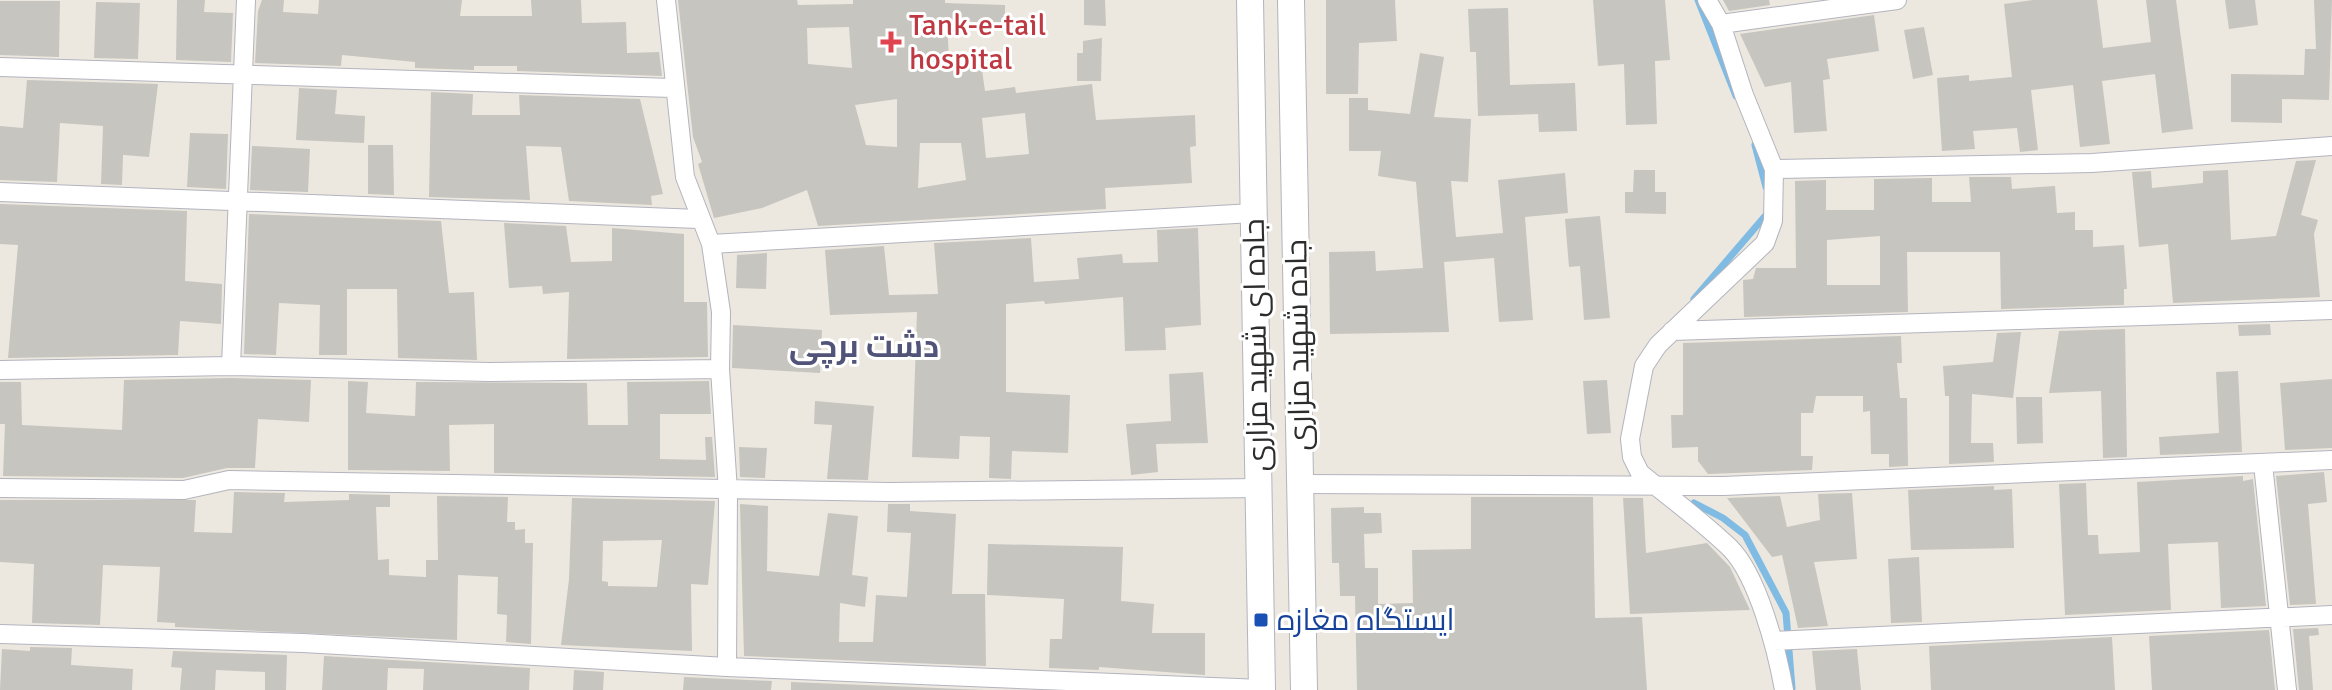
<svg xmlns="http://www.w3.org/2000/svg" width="2332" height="690" font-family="Signika,Cairo,sans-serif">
<rect width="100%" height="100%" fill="#ece8e0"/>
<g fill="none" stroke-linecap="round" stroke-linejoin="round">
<path stroke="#7fbbe2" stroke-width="7" d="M1698 0 1736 96
M1755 145 1766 187
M1694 299 1766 215
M1694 503 1723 518 1745 535 1786 613 1792 688"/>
</g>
<path fill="#c7c5bf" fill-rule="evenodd" d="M177 0H205L204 12 233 13 231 62 176 60Z
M262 0H284L283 12 318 14 319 0H462L460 16H532L531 0H581L582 23 626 22 627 53 659 52 662 76 517 71V66H474V70L415 68V62L342 55 341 66 255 63 258 11Z
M678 0H797L798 5 853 4V0H945V3L1005 5V23L947 21 949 60 980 56 985 91 1015 87 1016 93 1092 84 1096 120 1195 115 1196 146 1190 147 1192 183 1105 188 1106 209 818 226 807 190 762 208 714 218 698 164 702 162 693 137ZM849 27 852 68 808 64 807 28ZM897 99V147L866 145 855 105ZM1025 113 1029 154 986 158 982 118ZM920 143H961L966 180 918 188Z
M1084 0H1105L1106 26 1084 25Z
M1326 0H1395L1397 41 1359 43 1358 94H1326Z
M1593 0H1665L1670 60 1655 61 1657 124 1626 125 1624 64 1598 66Z
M1723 0H1769L1770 5 1729 11Z
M2033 0H2097L2103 48 2151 42 2146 0H2176L2193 129 2162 133 2155 74 2102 81 2110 144 2080 147 2073 85 2031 90 2038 150 2020 152 2017 128 1973 131 1975 149 1942 151 1937 78 1969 75V81L2012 77 2004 4Z
M2225 0H2255L2258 25 2229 29Z
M2314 0H2332L2329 100 2282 99V123L2231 122V74L2304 75 2305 49H2316Z
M0 1H60L59 57 0 55Z
M96 2 140 3 138 59 94 58Z
M1508 8 1510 85 1575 83 1577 131 1539 132 1538 114 1478 116 1476 52H1470L1468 9Z
M1874 15 1879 51 1827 59 1830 79 1823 80 1827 131 1794 133 1791 82 1765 87 1740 34Z
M1924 27 1933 75 1913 79 1904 30Z
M1102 38 1101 81H1077V53H1083V41Z
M1420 53 1444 57 1434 117 1471 119 1468 182 1451 181 1456 237 1503 233 1498 180 1565 173 1568 213 1525 217 1533 320 1499 322 1494 258 1444 262 1449 332 1330 334 1329 252 1375 251 1376 271 1423 268 1416 182 1378 176 1381 151H1349V98H1368V110L1410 114Z
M27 80 158 84 149 157 123 155 122 185 101 184 103 126 60 123 57 182 0 180V126L23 128Z
M299 88 337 90 335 114 365 116 364 143 296 140Z
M431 92 473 94 472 115H520L519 95 640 99 663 194 651 196 652 205 569 201 561 147 526 146 530 200 429 197Z
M190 133 228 134 226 189 187 187Z
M368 145H393L394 195 368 194Z
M252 146 310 149 308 192 250 190Z
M2316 160 2301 215 2318 220 2314 234 2320 297 2173 303 2168 244 2139 247 2132 172 2151 171 2152 188 2203 183V171L2228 170 2231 240 2276 236 2296 161Z
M1634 170H1655V192H1666V214L1625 213V192H1633Z
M1969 177H2011L2012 189 2055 186 2057 213 2075 212V230H2093V247L2124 245 2127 289H2124V305L2001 309 2000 252H1907L1908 312 1744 317 1743 280 1753 279 1756 268H1796L1795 181 1826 180V210H1874V179L1932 178V202H1971ZM1880 236V285H1827V240Z
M0 204 187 211 185 281 222 284 221 324 180 321 178 355 8 358 18 245 0 244Z
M249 214 441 221 449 293 474 292 477 360 398 358 397 289H347V355H319L320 305 279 303 276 355 244 354Z
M1600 216 1610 318 1584 320 1580 266 1569 267 1565 219Z
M504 223 566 226 571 262 612 261V228L684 234V302H707L708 357 567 359 569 292 543 294 542 286 509 288Z
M1198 228 1201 325 1165 328 1166 350 1125 351 1123 297 1045 304 1044 301 1006 304V392L1070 395 1068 453 1012 451 1011 479 989 478 990 437 960 436 959 459 912 457 917 312 830 315 825 250 884 246 889 295 938 294 934 243 1031 238 1034 282 1079 279 1077 258 1122 254 1123 263 1158 262 1157 230Z
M767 253 766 289 736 288 737 255Z
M2270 324 2271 335 2239 336 2238 325Z
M733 325 822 330 820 373 732 368Z
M2125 329 2127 457 2103 458 2101 391 2049 393 2059 331Z
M2021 332 2013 398 1972 394 1971 443H1993L1994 462 1949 464V396H1945L1943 366 1993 362 1997 333Z
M1901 336 1902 363H1897L1900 398H1907L1908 466 1889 467V454H1871L1870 411 1863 412V396H1816L1813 413H1801V456H1813L1812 470 1708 474 1698 461V447L1672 448 1671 415H1683V343Z
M2238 371 2242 452 2160 455 2159 437 2219 433 2216 372Z
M1203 372 1208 443 1156 444 1158 472 1131 475 1126 424 1171 421 1169 374Z
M231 378 311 380 309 422 258 419 255 468H227L183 478 3 476 5 424H0V382H21L22 425 122 430 124 380Z
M2332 379V448L2285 450 2280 383Z
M1607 380 1611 433 1587 434 1583 381Z
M348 381 368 382 366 413 415 416 416 382 587 383 588 425H628L627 382 709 381 711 414H660V459L706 460 705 437H712L715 477 494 473V424L449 425 450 471 348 470Z
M2016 397H2042L2043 443 2017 444Z
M815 401 874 406 868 480 827 479 832 425 814 424Z
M739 447 767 448 765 478 740 477Z
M2324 472 2327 502 2308 504 2316 604 2290 605 2276 476Z
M2243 476V481L2253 479 2266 606 2221 608 2218 542 2168 544 2171 610 2065 615 2059 484 2086 483 2088 535H2098L2099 554 2140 552 2137 482Z
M1994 486V490L2012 489 2014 548 1911 550 1908 490Z
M234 492 285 493 284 502 349 500V494L390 495V507H376L378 560 389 559V575L426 577V560H438L437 496 508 497 507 522H515V530L525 529V543H533L531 644 506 642 507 615 497 614 498 577 458 575 457 640 175 627V623L157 622 160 567 103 565 100 625 32 623 34 564 0 562V500H196L194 532 232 533Z
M1852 493 1857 559 1814 562 1828 626 1798 628 1782 555 1772 557 1727 498 1780 496 1787 527 1820 520 1818 494Z
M1471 497H1593L1595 618 1642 617 1647 690H1357L1355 596H1340L1339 563H1332L1331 508 1364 507V513H1381L1382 533 1364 534 1365 568H1378V604L1413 603 1412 550 1471 549Z
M572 498 715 501 708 585 691 584 692 651 561 645 569 579ZM662 540 657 587 608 586V582L602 581 603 541Z
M1623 498H1643L1646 553 1707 543 1730 567 1750 610 1630 614Z
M740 504 768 506 767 571 819 576 828 513 858 516 852 575 868 577 865 607 840 603 839 642H873L876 595 907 597 911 533 887 532 888 504H910V511L956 514 952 594H985L986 666 744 656Z
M988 544 1123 547 1121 601 1154 604 1152 633H1205V675L1099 667V670L1049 668 1050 639H1062L1064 599 987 595Z
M1919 557 1922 622 1891 623 1888 559Z
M2318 628 2319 635 2309 636 2313 690H2299L2293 629Z
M2269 630 2275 690H2152L2149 636Z
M2112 637 2115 690H1931L1929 646Z
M30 647 72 648 71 665 133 669 132 690H0L2 649 30 651Z
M1857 649 1861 690H1816L1812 651Z
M173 651 287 655 286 690H265V672L216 670 215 690H180L182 668 171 667Z
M324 656 530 668 529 690H423L424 669 388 668 387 690H322Z
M574 670 604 672 603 690H573Z
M684 677 772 681 771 690H683Z
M791 682 985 690H791Z"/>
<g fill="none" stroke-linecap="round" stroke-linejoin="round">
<defs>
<path id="street" d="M666 0 685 177 711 244 721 312 720 369 728 491 727 667
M1707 0 1721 24 1744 95 1774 169 1773 221 1765 243 1658 345 1644 366 1630 439 1632 457 1640 473C1669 497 1702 521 1730 548 1758 576 1777 651 1784 690
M1721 24 1897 0
M0 67 672 88
M1774 169 2092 163 2332 146
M0 192 699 219
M711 244 1253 213
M1672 331 2332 310
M231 366 246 0
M0 370 231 366 489 372 720 369
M2263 464 2287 690
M1301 484 1724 486 2332 460
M0 488 184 490 229 480 889 492 1259 488
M0 634 303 643 727 667 1262 689
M1773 641 2332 615"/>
<path id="secondary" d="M1250 0 1262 690
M1291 0 1304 690"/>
</defs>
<use href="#street" stroke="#b3b4be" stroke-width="20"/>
<use href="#secondary" stroke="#b3b4be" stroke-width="28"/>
<use href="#street" stroke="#fff" stroke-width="18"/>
<use href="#secondary" stroke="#fff" stroke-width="26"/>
</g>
<path fill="#e0444e" stroke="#fff" stroke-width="3" d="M887 30h8v8h8v8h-8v8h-8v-8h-8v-8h8z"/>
<rect fill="#1a4fb4" stroke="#fff" stroke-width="3" x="1253" y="612" width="16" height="16" rx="4"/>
<g text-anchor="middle" stroke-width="6" stroke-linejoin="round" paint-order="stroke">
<g font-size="30" fill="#be3a42" stroke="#fff" text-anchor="start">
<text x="909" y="35">Tank-e-tail<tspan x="909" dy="34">hospital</tspan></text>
</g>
<g font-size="30" fill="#2c2c2c" stroke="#fff">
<text transform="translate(1256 345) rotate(-91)" y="10">جاده ای شهید مزاری</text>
<text transform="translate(1298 345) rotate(-91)" y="10">جاده شهید مزاری</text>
</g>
<g font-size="30" fill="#164399" stroke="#fff" text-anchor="start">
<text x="1277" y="630">ایستگاه مغازه</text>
</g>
<g font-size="32" font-weight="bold" fill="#515378" stroke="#fff">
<text x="864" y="357">دشت برچی</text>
</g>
</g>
</svg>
